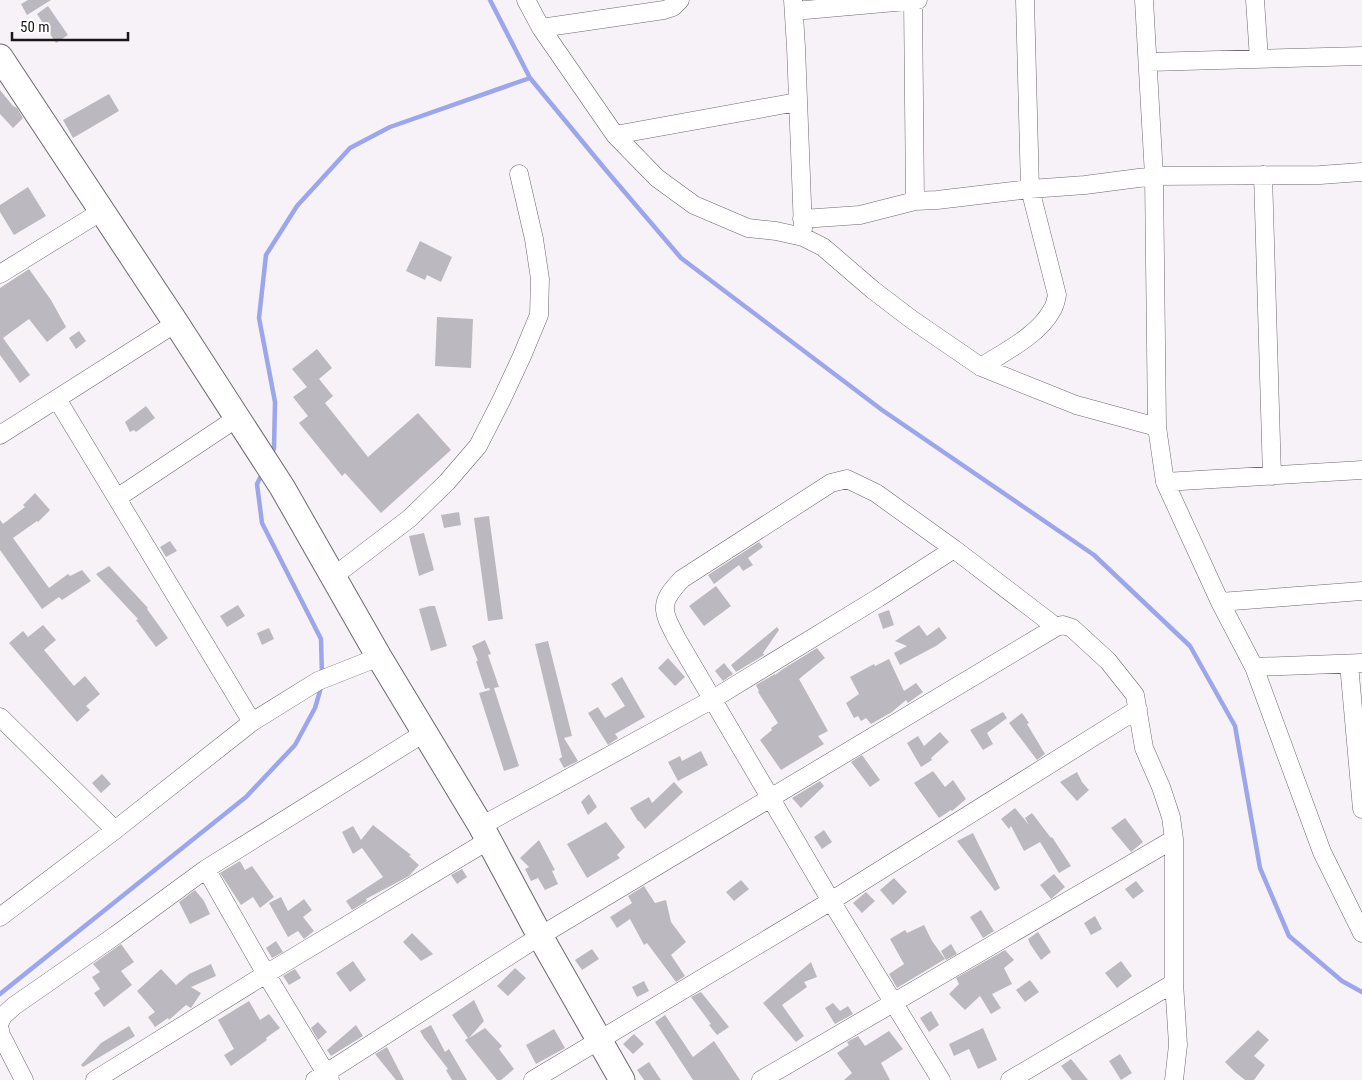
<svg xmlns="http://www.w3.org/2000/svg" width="1362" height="1080" font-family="'Roboto Condensed',sans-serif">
<rect width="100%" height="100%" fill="#f7f2f7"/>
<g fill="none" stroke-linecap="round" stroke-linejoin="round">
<path stroke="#9ca6eb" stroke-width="4.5" d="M490 0 530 78 605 169 681 258 882 410 1094 555 1190 646 1235 726 1260 868 1289 936 1342 981 1362 992
M272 454 274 448 275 402 259 318 266 255 297 206 350 148 390 127 530 78
M263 472 257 484 262 523 321 639 322 676
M0 994 246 797 295 745 315 708 322 684"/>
</g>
<path fill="#bbb9bf" d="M28 0H51L27 15 21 4Z
M48 6 68 35 56 43 37 14Z
M0 90 13 106 17 108 23 118 13 128 0 114Z
M109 94 119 111 73 138 63 120Z
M28 187 46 216 14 235 0 212V205Z
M420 241 452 257 441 282 427 275 425 280 406 271Z
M29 269 51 300 66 327 47 342 29 319 3 338 30 375 20 383 0 355V288Z
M437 317 473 319 471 368 435 366Z
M79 331 86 341 76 349 69 338Z
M317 349 332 368 319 379 333 396 325 403 368 457 418 413 451 450 381 513 345 473 342 476 299 423 308 416 293 397 307 387 292 369Z
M146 406 155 418 136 432 134 430 130 432 125 422Z
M35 493 50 510 38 522 37 521 13 538 49 588 68 574 70 576 82 570 91 581 62 600 59 597 42 609 0 550V520L3 524 25 507 23 505Z
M459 512 461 525 444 528 441 515Z
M489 516 503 619 488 621 474 518Z
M424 533 434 570 419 576 409 536Z
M170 541 177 551 166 557 160 547Z
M759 542 763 547 748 558 753 565 743 571 739 565 714 584 708 575Z
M109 566 148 608 147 609 168 638 156 647 136 620 138 619 96 574Z
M716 586 731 606 704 626 689 606Z
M238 605 245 616 227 627 220 616Z
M430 606H435L447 646 431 651 419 609Z
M889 610 894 625 883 629 878 614Z
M43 625 56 640 44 650 74 686 85 676 100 694 86 706 90 710 77 722 9 643 23 631 28 637Z
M919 625 927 636 939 627 947 638 936 646 900 665 894 653 907 646 895 641Z
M777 627 779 630 763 653 764 655 736 672 731 665Z
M269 628 274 639 262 645 257 633Z
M485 640 491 654 488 655 499 687 494 688 519 766 504 771 479 693 490 690 489 688 485 689 476 661H478L472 646Z
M548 641 572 736 564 738 578 761 564 768 559 759 562 757 535 644Z
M817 648 825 658 799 679 828 731 818 736 824 744 781 770 760 740 772 730 771 728 778 723 758 692 759 691 756 685 775 674V675L783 669Z
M668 658 685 677 675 686 658 668Z
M889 659 904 691 916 683 923 692 908 703 906 700 892 712 871 724 866 718 861 721 858 716 854 718 846 703 859 694 850 677 874 664 875 666Z
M724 663 733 674 723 681 715 671Z
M622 677 645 717 615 734 618 738 608 745 588 713 598 707 605 718 625 706 611 684Z
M1003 712 1007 718 987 733 993 744 983 750 970 730Z
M1022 713 1029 723 1027 724 1045 754 1037 760 1009 723Z
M940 732 949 742 931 758 932 760 921 767 907 743 918 736 924 746Z
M701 751 708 765 678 781 668 762 680 756 682 761Z
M862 755 880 780 870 787 851 762Z
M933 771 945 787 953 780 966 799 952 811 951 810 939 818 914 783Z
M1077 772 1082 782 1089 790 1077 801 1060 782Z
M102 774 111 784 101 793 92 783Z
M820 781 824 786 801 808 792 798Z
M674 782 683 792 645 829 639 821H638L630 808 649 797 652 803Z
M589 794 597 807 588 815 581 802Z
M1015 808 1029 825 1025 818 1032 813 1051 838 1052 837 1071 866 1059 873 1040 842 1024 851 1011 826 1009 829 1001 819Z
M1125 818 1143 842 1131 852 1111 828Z
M606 822 625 847 617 855 620 858 587 878 567 844Z
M373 825 411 855 409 856 419 865 409 876 366 899 367 901 352 910 346 901 383 877 362 848 353 854 342 832 353 826 361 840Z
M824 830 832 842 822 849 814 837Z
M973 833 1000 888 995 891 957 841Z
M539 840 555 870 552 871 558 884 545 890 538 878 531 881 525 869 529 867 520 858Z
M240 861 245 870 252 866 274 897 260 908 253 897 241 905 220 873Z
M462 869 467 877 457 884 451 875Z
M1054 874 1065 887 1051 899 1040 885Z
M894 878 907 892 893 905 880 890Z
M741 880 749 889 734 901 726 892Z
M1136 881 1144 891 1133 899 1125 889Z
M644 886 655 903 666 900 671 922 686 942 671 955 685 976 676 982 647 943 644 945 630 919 617 928 610 917 632 903 628 896Z
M195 890 204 901 210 914 190 924 179 902Z
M866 892 875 901 862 913 853 903Z
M281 897 288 911 304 899 312 910 303 917 314 931 304 939 298 931 288 937 269 903Z
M981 910 994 931 983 938 970 917Z
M1095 916 1102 929 1091 935 1084 923Z
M924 925 932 941 945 959 897 988 889 974 904 964 890 939 905 930 907 933Z
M1038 932 1051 952 1041 960 1030 944 1028 939Z
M412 933 433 954 421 961 403 942Z
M276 941 283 952 272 958 266 948Z
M121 944 134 962 121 971 132 985 104 1007 94 993 100 989 92 977 100 972 93 964Z
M951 944 957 954 946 960 941 951Z
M592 949 599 959 582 970 575 960Z
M1005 950 1014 960 1004 968 1012 984 992 994 1001 1008 991 1014 980 996 965 1010 949 994 959 984 956 978Z
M353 961 366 980 350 992 336 973Z
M1121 961 1132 976 1117 988 1105 973Z
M811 962 817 977 804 982 807 987 782 1005 804 1036 796 1042 763 1003Z
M211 964 216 976 191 987 201 993 191 1008 186 1005 169 1020 168 1018 155 1027 148 1017 155 1012 137 991 161 969 176 985 189 974Z
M515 968 526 978 508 996 497 986Z
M295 969 301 978 289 985 283 976Z
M1030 980 1039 992 1025 1002 1016 990Z
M644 981 649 991 637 997 632 987Z
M701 992 729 1027 717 1035 709 1025 711 1024 691 997Z
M474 1000 484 1021 469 1038 485 1028 502 1046 499 1049 514 1069 501 1080H497L465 1040 468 1038 452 1015Z
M249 1001 260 1020 269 1014 280 1028 266 1038 267 1040 231 1066 224 1055 234 1049 218 1020Z
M833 1003 840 1011 848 1006 853 1014 835 1024 825 1008Z
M931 1011 939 1025 929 1032 920 1018Z
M665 1015 693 1057 714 1041 740 1080H693L655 1022Z
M318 1022 327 1032 318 1040 311 1028Z
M356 1025 363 1036 331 1056 327 1050Z
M431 1025 445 1052 449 1049 467 1080H452L446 1070 448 1069 424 1038 420 1031Z
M129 1026 135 1036 83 1067 81 1065 101 1043Z
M983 1028 997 1060 978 1069 969 1049 954 1056 949 1044Z
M554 1029 565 1048 536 1064 526 1045Z
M1258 1030 1269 1040 1254 1056 1265 1065 1254 1080H1245L1235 1072 1225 1062Z
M889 1031 903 1049 881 1063 890 1080H844L852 1073 837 1053 849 1045 847 1042 858 1036 865 1046Z
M634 1034 644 1044 633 1054 623 1044Z
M387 1047 404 1080H396L375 1054Z
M1120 1054 1132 1073 1121 1080 1109 1061Z
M1071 1059 1088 1080H1072L1061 1066Z
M649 1062 661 1080H644L637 1070Z"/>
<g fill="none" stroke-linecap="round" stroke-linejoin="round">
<defs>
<path id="street" d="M526 0 541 28 615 135 657 178 694 205 748 228 776 231 803 237 823 247 873 290 911 319 981 367 1076 405 1157 427
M793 0 796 47 803 229
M913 0 915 201
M1144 0 1154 176 1157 427 1165 482 1220 602 1254 667 1362 663
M1255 0 1259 59
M794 11 918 0
M541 28 664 10 673 7 680 0
M1149 62 1362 56
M615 135 797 102
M1263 175 1272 476
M802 219 860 215 915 201 937 200 1030 189 1085 185 1154 176 1320 175 1362 172
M0 274 102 211
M981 367C1004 352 1039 335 1052 310 1055 306 1056 300 1057 295L1030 189 1025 0
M57 399 252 722
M0 435 176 323
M1165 482 1362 470
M117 498 237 418
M334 576 410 518 447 482 478 446 501 401 522 356 539 315 540 279 534 239 519 174
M1220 602 1362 591
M1349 664 1362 809
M1254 667 1322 852 1362 933
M0 717 115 830
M481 826 713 699 878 598 954 549
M206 869 266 974 330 1080
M0 917 115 830 252 722 318 681 379 657
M0 1022 3 1016 14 1006 116 935 206 869 424 733
M0 1030 1 1035 24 1080
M95 1080 266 974 489 840
M315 1080 540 936 1056 627 1063 625 1072 628 1108 661 1135 695 1144 748 1161 787 1171 817 1174 839V983L1176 1013 1178 1045 1174 1080
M533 1080 831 901 1138 709
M761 1080 1174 839
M941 1080 831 901 677 639C662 610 658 604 682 579L831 483 847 479 876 493 954 549 1056 627
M1010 1080 1174 983"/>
<path id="secondary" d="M0 57 176 323 282 487 379 657 481 826 540 936 622 1080"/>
</defs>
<use href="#street" stroke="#6e696e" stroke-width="19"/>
<use href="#secondary" stroke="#6e696e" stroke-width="27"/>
<use href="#street" stroke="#fff" stroke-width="18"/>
<use href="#secondary" stroke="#fff" stroke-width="25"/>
</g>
<path d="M12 32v8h116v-8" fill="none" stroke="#191719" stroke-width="2.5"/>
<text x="20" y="32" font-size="15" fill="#191719" stroke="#ffffff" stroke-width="4" paint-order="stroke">50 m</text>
</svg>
